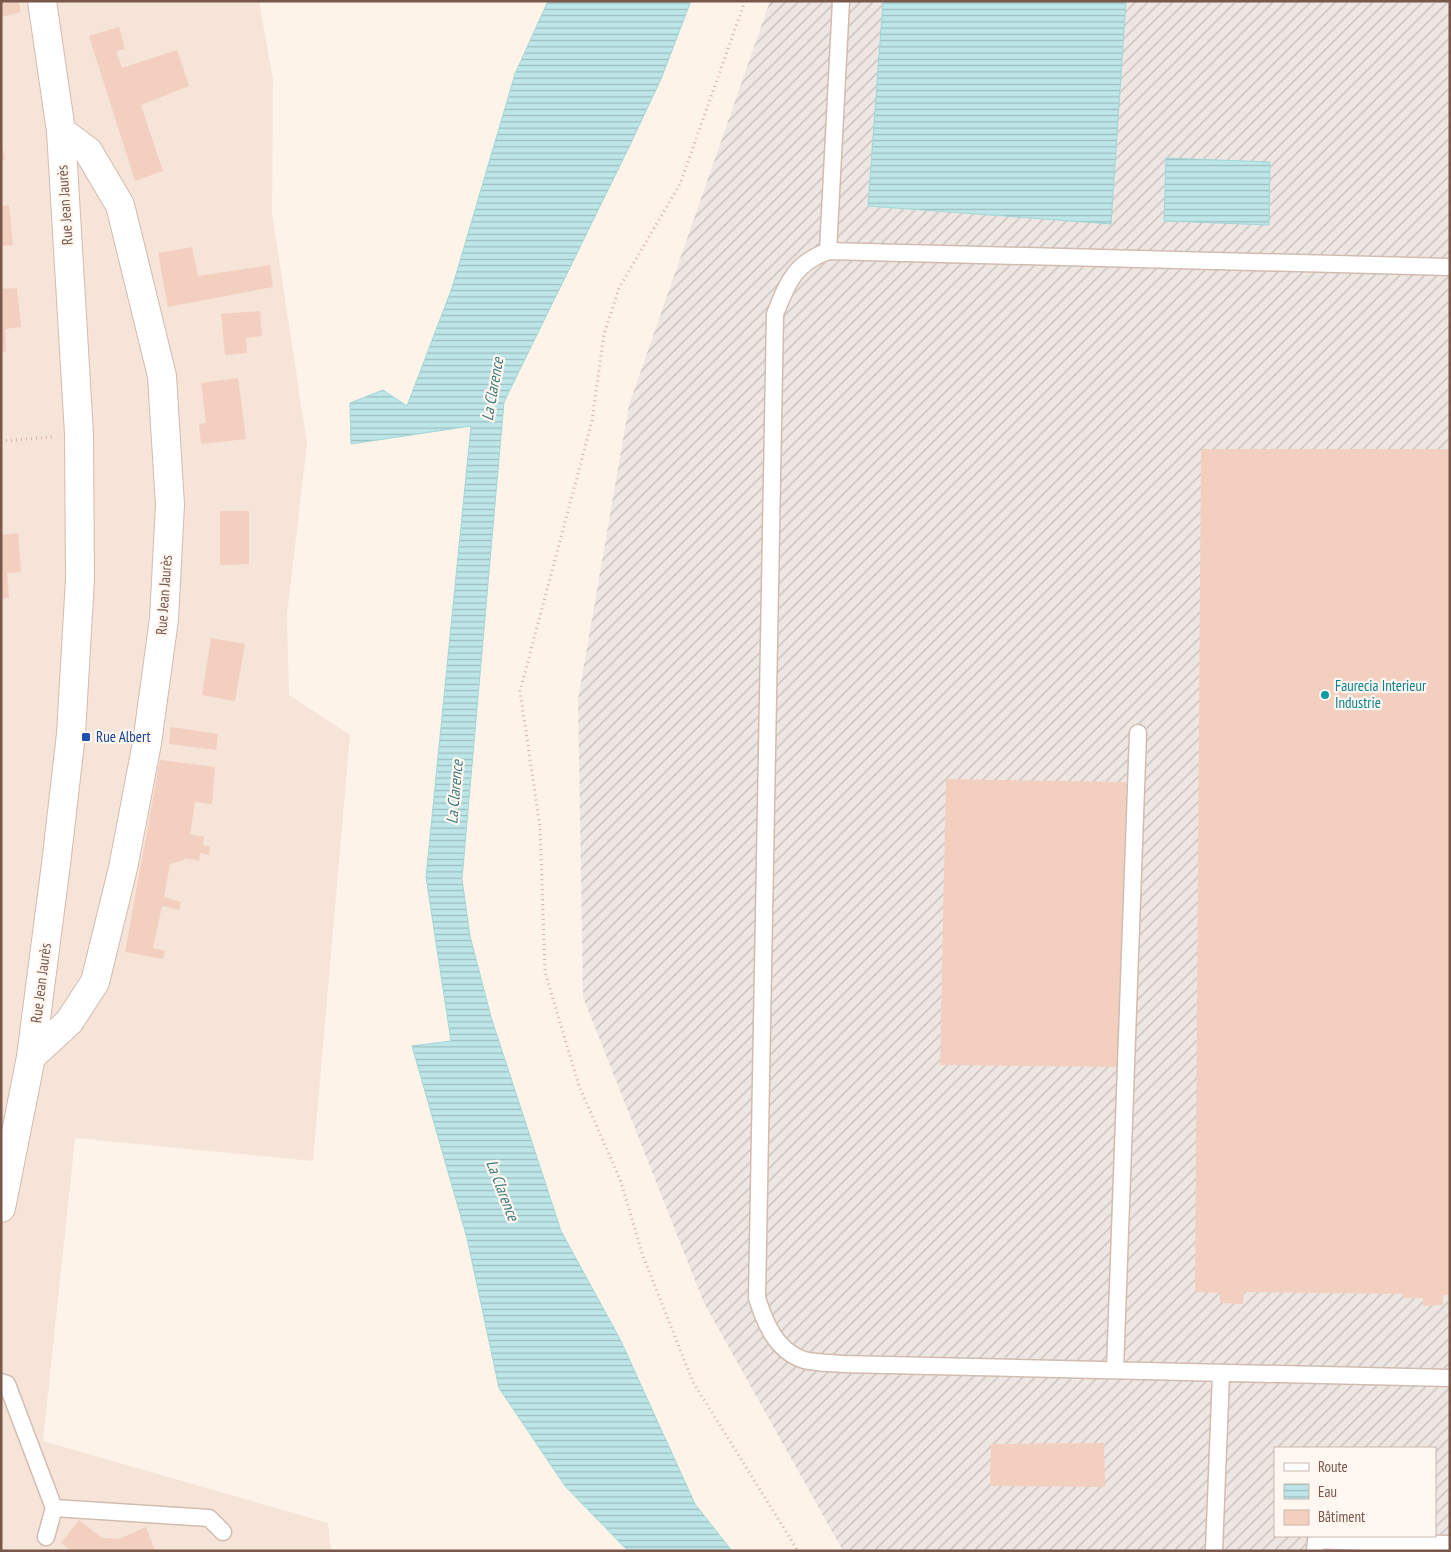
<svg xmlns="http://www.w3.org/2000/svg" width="1451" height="1552" font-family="'PT Sans Narrow',sans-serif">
<defs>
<pattern id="industrial-furrows" width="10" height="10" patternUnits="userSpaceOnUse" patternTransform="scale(1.25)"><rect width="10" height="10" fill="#eee6e2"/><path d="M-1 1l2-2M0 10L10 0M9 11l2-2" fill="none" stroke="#c6bdb9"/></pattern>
<pattern id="water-rules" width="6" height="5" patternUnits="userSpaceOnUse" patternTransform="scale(1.25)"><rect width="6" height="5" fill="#bce6e8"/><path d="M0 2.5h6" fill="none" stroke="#9ebdbe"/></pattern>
</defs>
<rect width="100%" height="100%" fill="#fdf3e9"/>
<path fill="#f5e4d7" d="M1 1H259L273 80 272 213 307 444 287 614 289 695 350 735 313 1161 75 1138 43 1441 328 1523 331 1551H1Z"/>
<path fill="url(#industrial-furrows)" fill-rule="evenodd" d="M770 1H1450V1551H843L704 1303 583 997 578 700 629 405ZM1275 1448H1435V1536H1275Z"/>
<path fill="url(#water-rules)" stroke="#a2d7da" d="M548 1H691L661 79 629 147 504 402 462 879 470 936 491 1017 561 1231 620 1339 695 1504 732 1551H628L565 1486 499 1388 467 1238 412 1046 451 1041 426 877 471 426 351 444 350 403 383 390 407 406 452 288 515 74Z
M883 1H1126L1111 224 868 206Z
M1166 158 1270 162 1269 225 1164 221Z"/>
<path fill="#f3cfc0" d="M1 1H18L21 12 1 17Z
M119 27 125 49 116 51 122 68 177 50 189 86 141 105 163 171 135 181 89 36Z
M1 139 5 160H1Z
M9 205 13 245 1 246V206Z
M192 247 198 276 270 265 273 287 168 307 158 253Z
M17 288 21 327 5 329 6 352H1V289Z
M260 311 262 336 246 338 247 353 225 355 221 314Z
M238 378 246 439 201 444 199 424 206 423 201 383Z
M1201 449H1450V1295H1443V1305L1423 1306V1298H1403V1294L1244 1292 1243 1304 1220 1303V1293L1195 1292Z
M220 511H249V564L220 565Z
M1 525 3 535 18 533 21 572 7 573 9 598 1 599Z
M211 638 245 644 235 701 202 695Z
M171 727 218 734 216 750 169 744Z
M160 760 215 767 212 804 195 802 190 834 204 837 203 845 210 847 209 855 200 853 199 861 185 858 184 860 170 864 164 897 181 902 179 910 162 906 153 948 165 951 163 959 125 952Z
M946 779 1126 782 1121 1067 940 1065Z
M1104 1443 1105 1487 990 1486 991 1444Z
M79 1520 102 1538 119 1539 146 1527 155 1551H71L61 1543Z"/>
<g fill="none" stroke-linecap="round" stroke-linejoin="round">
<defs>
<path id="service" d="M841 1 828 251 1450 267
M828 251C794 264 788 282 775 314L757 1298C765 1323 776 1351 804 1360 816 1363 831 1363 843 1364L1450 1378
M1115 1370 1138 733
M1 1382 7 1384 54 1508 209 1518 223 1532
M46 1537 54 1508
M1214 1551 1221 1374
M1315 1551 1316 1540 1385 1543
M1385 1551V1543L1450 1544"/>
<path id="minor" d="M31 1057 69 1022 95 982 123 868 147 743 164 619 170 505 162 376 120 205 88 151 61 131"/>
<path id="secondary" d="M1 1208 31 1057 56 864 71 734 80 579 79 434 61 131 42 1"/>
</defs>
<use href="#service" stroke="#d2bcb0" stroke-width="19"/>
<use href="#minor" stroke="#d2bcb0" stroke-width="30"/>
<use href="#secondary" stroke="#d6bbad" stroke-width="30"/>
<path stroke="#d9b1a2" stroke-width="3" stroke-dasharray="1 4" stroke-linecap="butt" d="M745 1 680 184 619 288 604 334 592 421 520 691 540 827 545 972 579 1086 620 1179 643 1256 693 1382 798 1551
M1 441 52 437"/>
<use href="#service" stroke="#fff" stroke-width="16"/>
<use href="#minor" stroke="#fff" stroke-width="28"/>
<use href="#secondary" stroke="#fff" stroke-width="28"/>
</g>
<circle fill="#0f9aa8" stroke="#fff7f0" stroke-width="2" cx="1325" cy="695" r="5"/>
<rect fill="#1a4fb4" stroke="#fff7f0" stroke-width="2" x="81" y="732" width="10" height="10" rx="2.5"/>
<g text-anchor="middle" stroke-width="4.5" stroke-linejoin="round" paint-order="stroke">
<g font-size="15" fill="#79574b" stroke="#fff7f0">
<text transform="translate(65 205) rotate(-94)" y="5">Rue Jean Jaurès</text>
<text transform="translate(164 595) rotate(-86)" y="5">Rue Jean Jaurès</text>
<text transform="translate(41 983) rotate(-83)" y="5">Rue Jean Jaurès</text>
</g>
<g font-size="15" fill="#0d838f" stroke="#fff7f0" text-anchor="start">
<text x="1335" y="691">Faurecia Interieur<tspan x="1335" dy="17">Industrie</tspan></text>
</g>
<g font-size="15" fill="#164399" stroke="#fff7f0" text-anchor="start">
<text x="96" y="742">Rue Albert</text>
</g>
<g font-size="16" font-style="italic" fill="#3e7a7e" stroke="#fff7f0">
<text transform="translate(492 389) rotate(-80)" y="6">La Clarence</text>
<text transform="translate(454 792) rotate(-85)" y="6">La Clarence</text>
<text transform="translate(503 1190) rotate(69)" y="6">La Clarence</text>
</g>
</g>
<rect width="1451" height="1552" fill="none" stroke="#79574b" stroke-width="5"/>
<rect x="1274" y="1447" width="162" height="90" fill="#fff7f0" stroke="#c9b7ae"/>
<rect x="1284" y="1463" width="25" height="8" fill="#ffffff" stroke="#c9b7ae"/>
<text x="1318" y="1472" font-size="15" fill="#79574b">Route</text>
<rect x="1284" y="1484" width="25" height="15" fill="url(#water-rules)" stroke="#c9b7ae"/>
<text x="1318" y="1497" font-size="15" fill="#79574b">Eau</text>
<rect x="1284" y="1510" width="25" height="15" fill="#f3cfc0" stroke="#c9b7ae"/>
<text x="1318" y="1522" font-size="15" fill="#79574b">Bâtiment</text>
</svg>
